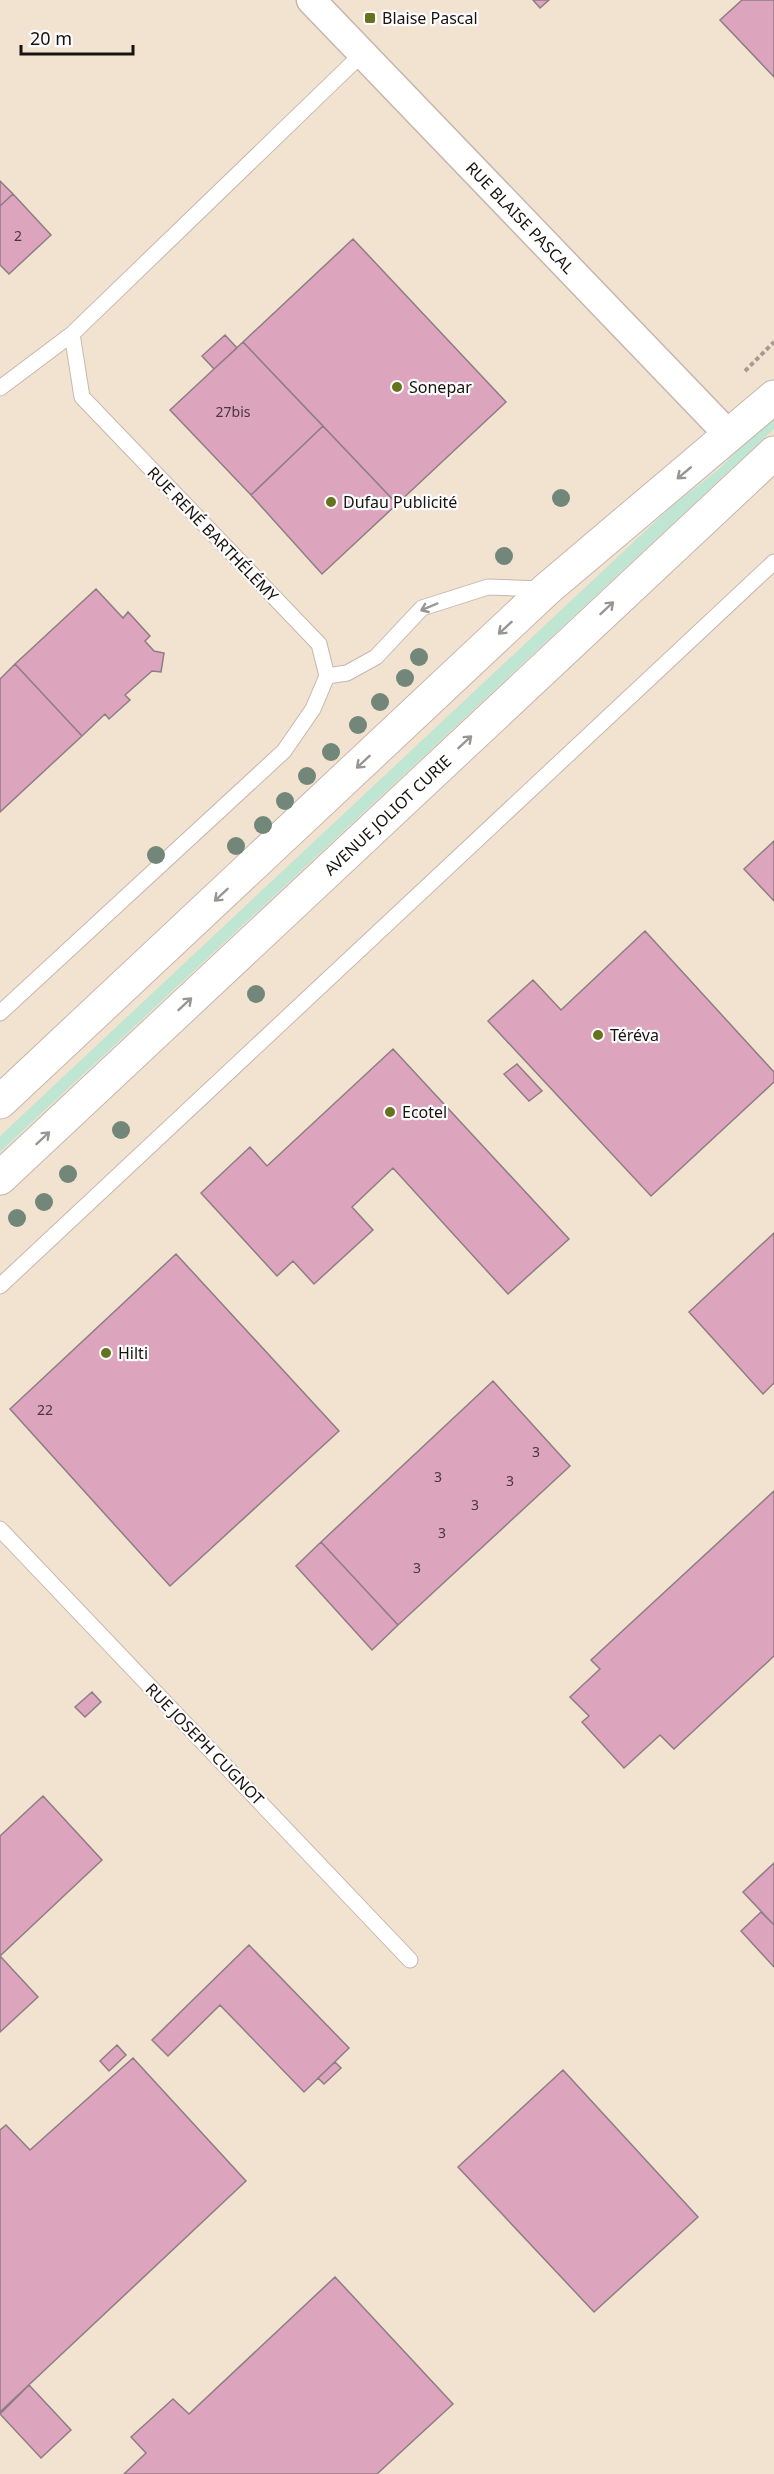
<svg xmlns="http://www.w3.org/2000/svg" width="774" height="2474" font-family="'Noto Sans',sans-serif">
<rect width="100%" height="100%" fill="#fdebe3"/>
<path fill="#f2e3d0" d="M0 0H774V2474H0Z"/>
<path fill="#bfe6d3" d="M774 414V429L0 1152V1136L673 505 719 469Z"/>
<path fill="#dca4bd" stroke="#8e7d84" stroke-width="1.5" d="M533 0H549L540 8Z
M742 0H774V77L720 20Z
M0 181 13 194 0 206Z
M13 194 51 235 9 274 0 265V206Z
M353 239 506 402 397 504 243 342Z
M225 335 237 348 214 369 202 356Z
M243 342 323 426 251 495 170 410Z
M323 426 397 504 322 574 251 495Z
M96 589 123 618 128 612 150 636 145 641 154 651 164 653 161 672 152 671 125 695 130 700 109 719 105 714 82 736 15 664Z
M15 664 82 736 0 812V679Z
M774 841V901L744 869Z
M645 931 774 1072V1082L651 1196 488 1021 533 980 561 1010Z
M393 1049 569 1239 508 1294 393 1168 352 1207 373 1230 314 1284 293 1261 277 1276 201 1193 250 1147 267 1166Z
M517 1064 542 1091 529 1101 504 1074Z
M774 1233V1383L763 1394 689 1312Z
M176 1254 339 1431 170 1586 10 1409Z
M493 1381 570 1466 398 1625 321 1542Z
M774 1491V1656L674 1749 660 1735 624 1768 582 1722 589 1716 570 1697 600 1669 591 1660Z
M321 1542 398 1625 372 1650 296 1566Z
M92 1692 101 1702 85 1717 75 1707Z
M43 1796 102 1860 0 1956 38 1997 0 2032V1836Z
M774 1863V1925L743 1892Z
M761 1912 774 1925V1967L741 1931Z
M249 1945 349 2048 304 2092 220 2005 168 2056 152 2040Z
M117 2045 126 2055 109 2071 100 2061Z
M133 2058 246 2181 0 2412V2130L6 2125 30 2150Z
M335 2062 341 2068 324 2084 318 2078Z
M563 2070 698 2217 594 2312 458 2167Z
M335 2277 453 2404 377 2474H124L146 2453 131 2437 173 2399 189 2414Z
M29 2385 71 2430 41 2458 0 2414Z"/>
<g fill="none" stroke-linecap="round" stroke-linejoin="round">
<defs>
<path id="service" d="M0 388 72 334
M327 676 347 673 376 657 422 608 488 587 544 589
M0 1013 284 751 313 709 327 676 319 644 82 397 72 334 363 53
M0 1286 774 562
M0 1529 410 1960"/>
<g id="minor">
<path id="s1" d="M311 0 729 435"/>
</g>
<g id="secondary">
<path d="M0 1102 547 589 774 397"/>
<path id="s2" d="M0 1178 774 453"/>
</g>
</defs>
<use href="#service" stroke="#c7b6ae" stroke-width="17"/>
<use href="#minor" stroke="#c7b6ae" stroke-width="31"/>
<use href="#secondary" stroke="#c7b6ae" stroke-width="35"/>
<path stroke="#a79993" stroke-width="4" stroke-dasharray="4.5 3" stroke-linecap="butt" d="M745 371 774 342"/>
<use href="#service" stroke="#fff" stroke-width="15"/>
<use href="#minor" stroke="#fff" stroke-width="28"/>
<use href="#secondary" stroke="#fff" stroke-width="33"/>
</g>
<g fill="#728779">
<circle cx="561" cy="498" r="9"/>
<circle cx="504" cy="556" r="9"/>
<circle cx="419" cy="657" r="9"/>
<circle cx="405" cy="678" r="9"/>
<circle cx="380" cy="702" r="9"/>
<circle cx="358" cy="725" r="9"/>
<circle cx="331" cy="752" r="9"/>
<circle cx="307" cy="776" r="9"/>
<circle cx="285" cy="801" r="9"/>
<circle cx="263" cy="825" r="9"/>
<circle cx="236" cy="846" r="9"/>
<circle cx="156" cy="855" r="9"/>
<circle cx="256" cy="994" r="9"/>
<circle cx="121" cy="1130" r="9"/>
<circle cx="68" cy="1174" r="9"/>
<circle cx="44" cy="1202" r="9"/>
<circle cx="17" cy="1218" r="9"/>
</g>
<defs><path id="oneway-shaft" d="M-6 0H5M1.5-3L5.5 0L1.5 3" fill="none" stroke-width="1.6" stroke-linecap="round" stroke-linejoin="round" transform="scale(1.5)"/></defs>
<g stroke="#989593">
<use href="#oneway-shaft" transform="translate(684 473) rotate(140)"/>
<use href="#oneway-shaft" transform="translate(429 607) rotate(157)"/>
<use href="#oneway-shaft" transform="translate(607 608) rotate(-43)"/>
<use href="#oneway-shaft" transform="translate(505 628) rotate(137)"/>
<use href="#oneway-shaft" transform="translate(465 742) rotate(-43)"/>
<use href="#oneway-shaft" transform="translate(363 762) rotate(137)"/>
<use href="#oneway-shaft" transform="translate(221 895) rotate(137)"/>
<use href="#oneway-shaft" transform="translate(185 1004) rotate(-43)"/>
<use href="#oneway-shaft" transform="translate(43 1138) rotate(-43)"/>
</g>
<g fill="#66721d" stroke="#fcfcfc" stroke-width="2">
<rect x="364" y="12" width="12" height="12" rx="3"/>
<circle cx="397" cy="387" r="6"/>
<circle cx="331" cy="502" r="6"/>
<circle cx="598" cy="1035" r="6"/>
<circle cx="390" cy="1112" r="6"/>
<circle cx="106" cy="1353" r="6"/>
</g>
<g text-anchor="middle" stroke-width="4.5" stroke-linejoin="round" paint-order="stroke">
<g font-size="14" fill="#4a373b">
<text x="18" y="241">2</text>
<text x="233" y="417">27bis</text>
<text x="45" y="1415">22</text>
<text x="536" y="1457">3</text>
<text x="438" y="1482">3</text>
<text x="510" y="1486">3</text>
<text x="475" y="1510">3</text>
<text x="442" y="1538">3</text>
<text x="417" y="1573">3</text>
</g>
<g font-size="16" fill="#191310" stroke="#fcfcfc" text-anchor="start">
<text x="382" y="24">Blaise Pascal</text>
<text x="409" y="393">Sonepar</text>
<text x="343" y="508">Dufau Publicité</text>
<text x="610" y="1041">Téréva</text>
<text x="402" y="1118">Ecotel</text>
<text x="118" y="1359">Hilti</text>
</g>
<g font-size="16" fill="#191310" stroke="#fcfcfc">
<text dy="6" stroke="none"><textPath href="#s1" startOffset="302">RUE BLAISE PASCAL</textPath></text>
<text transform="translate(213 534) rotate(46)" y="6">RUE RENÉ BARTHÉLÉMY</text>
<text dy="6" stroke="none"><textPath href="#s2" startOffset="531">AVENUE JOLIOT CURIE</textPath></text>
<text transform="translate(205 1744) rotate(46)" y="6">RUE JOSEPH CUGNOT</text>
</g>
</g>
<path d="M21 45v9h112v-9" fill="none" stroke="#191310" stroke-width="3"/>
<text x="30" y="45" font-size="18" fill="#191310" stroke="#fcfcfc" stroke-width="4.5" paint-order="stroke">20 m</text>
</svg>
